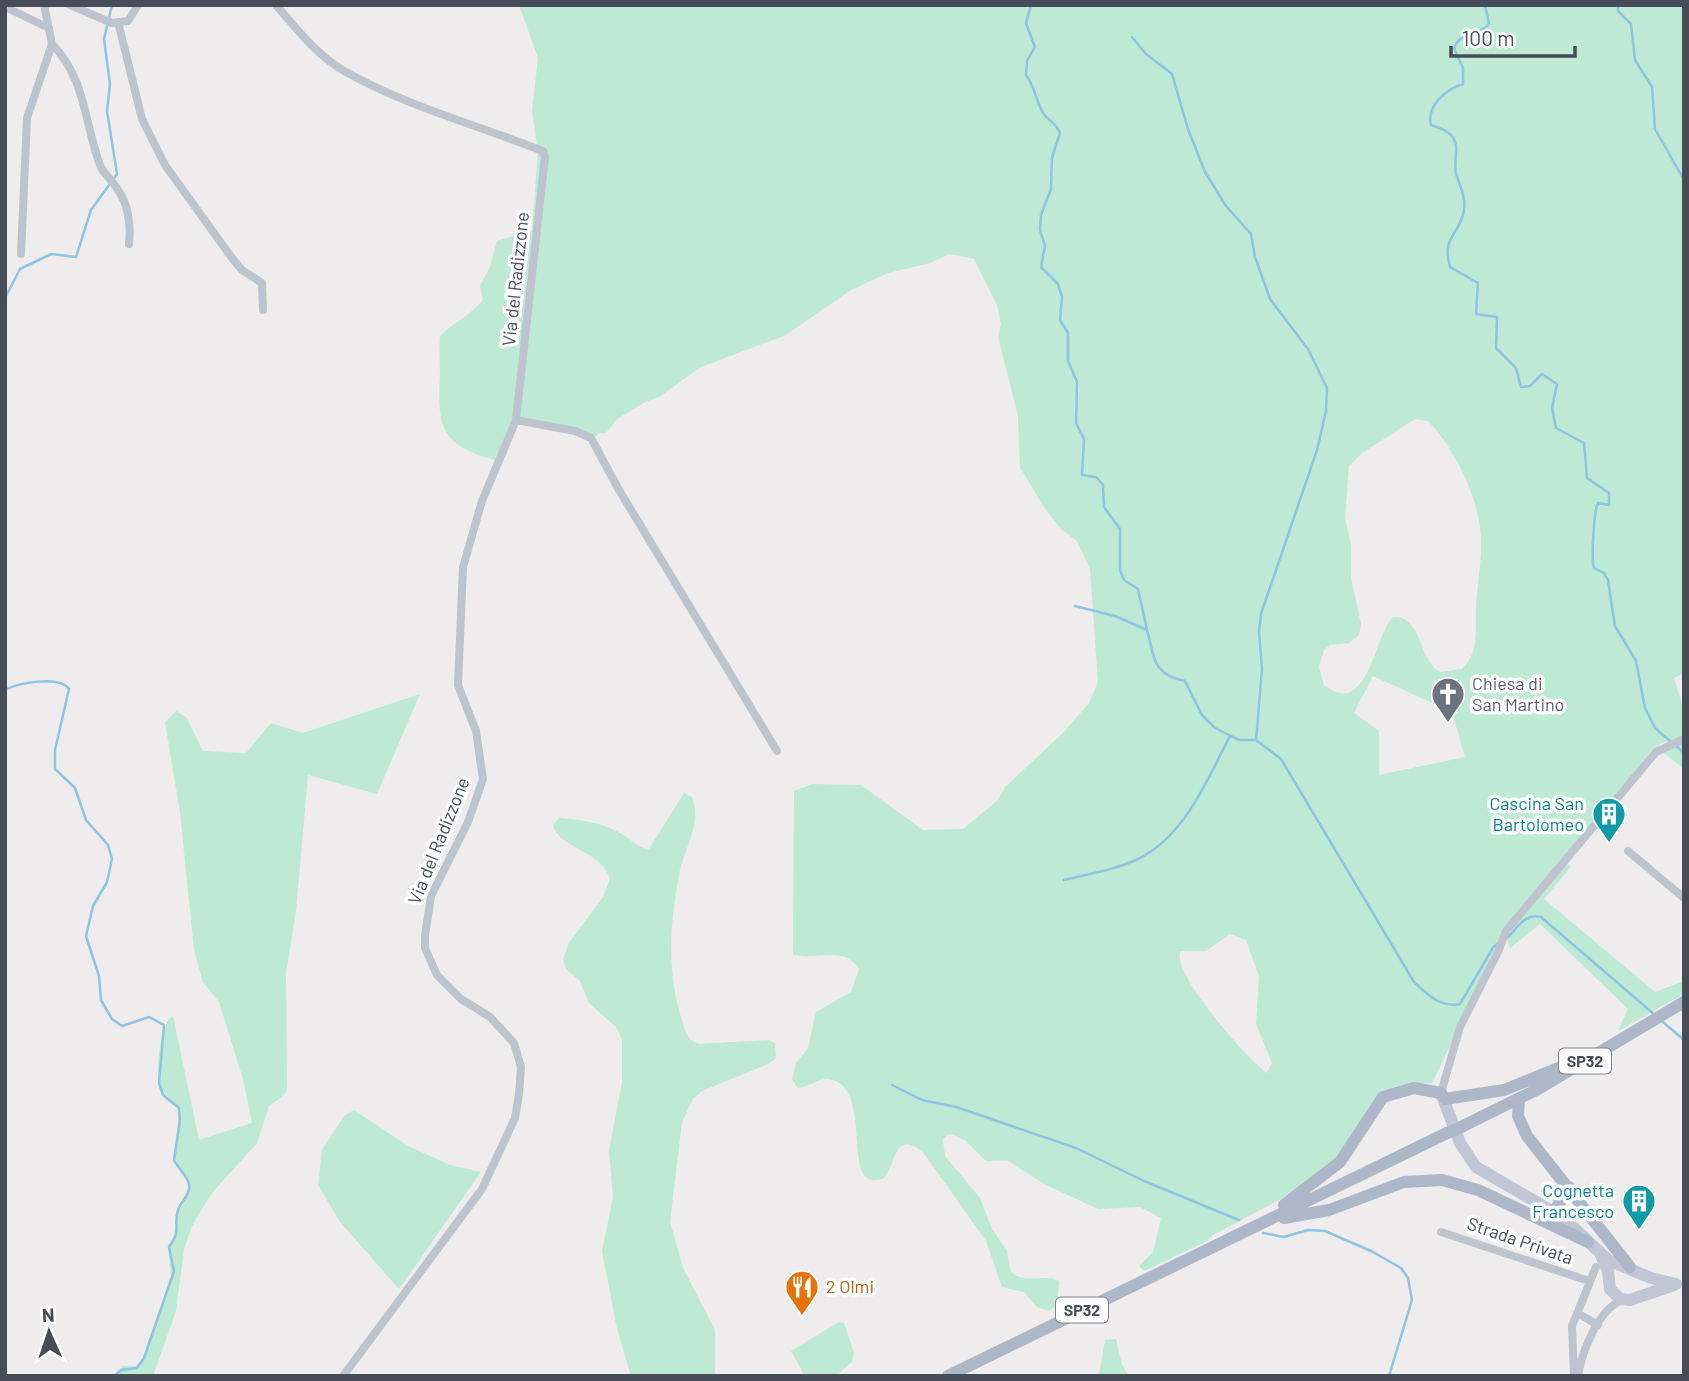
<svg xmlns="http://www.w3.org/2000/svg" width="1689" height="1381" font-family="Barlow,sans-serif">
<rect width="100%" height="100%" fill="#eeecec"/>
<path fill="#bde9d5" fill-rule="evenodd" d="M519 5H1684V673L1674 678 1684 710V736L1662 743 1651 751 1564 862 1571 867 1544 899 1655 992 1684 981V994L1618 1031 1628 1009 1540 924 1510 948 1505 932 1432 1083 1409 1084 1386 1091 1343 1154 1283 1198 1213 1235 1207 1241 1144 1271 1139 1266 1153 1252 1161 1218 1140 1207 1098 1209 1046 1185 1008 1161H986L966 1141 952 1134 947 1135 943 1140 945 1156 980 1198 992 1229 1007 1251 1011 1272C1026 1285 1043 1273 1059 1281L1057 1304 1049 1311 1037 1307 1024 1292 1002 1287 986 1241 923 1152C894 1130 897 1161 884 1178 837 1197 877 1087 829 1079 818 1078 809 1087 798 1088L792 1079 796 1063 808 1048 816 1012 851 992 859 969C844 944 814 962 793 954L794 791 813 784 861 785 923 830 963 829 998 800 1005 787 1064 732 1089 703 1098 682 1090 569 1077 541 1061 529 1043 506 1020 467 1018 416 998 337 1001 324 997 305 974 259 950 254 930 263 888 273 851 290 786 335 701 367 659 397 645 402 617 419 606 433H600L593 438 514 416 495 460C441 445 437 428 440 375 440 362 439 349 440 336 454 322 471 315 483 300L480 286 490 267 497 241 532 230 538 152 532 111 538 58ZM1415 419 1428 421C1456 450 1479 498 1481 538 1482 561 1477 585 1476 608 1475 631 1480 651 1462 669L1441 672C1417 661 1424 616 1393 617 1374 636 1368 720 1324 685L1319 667 1324 650 1330 645 1349 643 1359 635 1361 624 1351 578V545L1345 518 1349 466 1362 453ZM1373 676 1452 712 1465 757 1379 775V731L1354 713ZM1230 934 1246 940 1259 976 1256 1024 1272 1063 1267 1073C1249 1062 1168 969 1181 951H1206Z
M420 694 377 794 308 775 296 911 286 973 287 1090 283 1096 269 1106 257 1143 212 1193 192 1226 184 1249 176 1311 153 1376H114L123 1366H136L142 1360 171 1277 168 1245 177 1233V1211L189 1186 175 1158 179 1108C174 1101 167 1099 163 1092 153 1072 160 1039 168 1020L173 1016 199 1140 252 1123 243 1079 219 1002 203 982 194 950 180 812 165 722 176 711 186 717 203 751 246 753 271 723 303 733Z
M1679 742 1684 745V769L1659 749Z
M684 793 692 797C703 822 683 851 679 875 670 922 667 968 680 1014 684 1026 685 1040 699 1044L769 1040 775 1043 776 1058 768 1064 702 1091 693 1099 682 1122 670 1222 683 1268 715 1330V1376H631L617 1329 602 1251 613 1197 609 1151 622 1082V1039L616 1027 589 1003 580 981 566 969 563 959 569 943 603 897 610 879C602 850 559 849 553 825L559 818C578 819 603 823 620 833 630 838 637 848 649 849Z
M354 1110 408 1146 450 1165 481 1172 399 1289 340 1222 318 1185 322 1150 344 1116Z
M839 1322 844 1323 854 1353 852 1362 836 1376H805L791 1351Z
M1116 1339 1122 1365 1129 1376H1099L1105 1340Z"/>
<g fill="none" stroke-linecap="round" stroke-linejoin="round">
<path stroke="#8fc4e2" stroke-width="2.5" d="M1031 5 1026 23 1035 47 1027 61 1026 75C1035 87 1035 98 1042 111 1047 121 1055 121 1060 133L1052 158 1051 189 1041 215 1040 230 1045 246 1041 267 1058 284 1062 297 1060 320 1068 333V361L1077 382 1076 423 1084 439 1082 475 1096 477 1103 485 1104 507 1120 529V570L1124 580 1138 589 1147 630 1115 616 1075 606
M1485 5 1489 24C1478 36 1460 32 1454 48L1463 68V84C1447 89 1426 105 1431 125 1437 127 1446 130 1451 135 1461 146 1453 160 1456 173 1459 186 1466 195 1464 210 1460 236 1441 235 1450 267L1478 283 1476 314 1497 317 1496 348 1516 368 1521 387 1530 386 1542 374 1557 384 1552 408 1556 428 1584 443 1587 478 1609 493V505L1598 503C1594 509 1591 561 1594 568L1604 573 1608 580 1615 626 1636 661 1645 708 1655 728 1684 753
M1618 5V11L1631 24 1635 60 1652 87 1655 129 1684 180
M1132 37 1146 54 1172 74 1188 129 1205 172 1226 206 1251 234 1255 257 1270 299 1308 349 1327 388 1326 411 1317 450 1261 614 1259 632 1262 669 1256 740
M5 298 20 269 51 254 76 257 91 210 117 174 107 111 110 84 104 39 112 5
M1147 630C1155 659 1152 674 1185 681L1202 715 1215 728 1239 740H1256L1281 759 1414 982C1427 994 1440 1008 1460 1004L1494 946 1499 943
M5 690C18 683 59 675 69 689L55 750V769L75 788 86 820 108 845 112 859 107 882 93 906 86 936 99 976 101 1000 112 1019 122 1026 149 1017 164 1025 159 1083 163 1095 179 1108 180 1120 174 1160C178 1168 187 1176 189 1184 191 1196 181 1200 178 1210 173 1226 182 1230 169 1247L174 1271 144 1358 137 1368 121 1370 114 1376
M1064 880C1088 874 1115 870 1138 859 1185 836 1207 780 1230 736
M1505 940C1516 931 1524 912 1541 917L1655 1015
M1663 1022 1684 1040
M892 1085 922 1100 956 1107 1076 1148 1144 1181 1239 1220
M1263 1233 1284 1237 1308 1230 1325 1231 1371 1251 1401 1268 1408 1278 1412 1300 1389 1376"/>
<path stroke="#bec4cd" stroke-width="8" d="M70 5 112 23 128 21 138 5
M276 5C297 29 318 57 346 72 406 106 480 126 543 151L545 157 516 420 482 501 463 567 458 685 476 731 483 779 468 822 431 896 425 936V948L437 975 461 999 490 1017 514 1043 521 1067 519 1094 515 1118 482 1189 343 1376
M5 7 49 28
M118 22 142 119 165 165 232 258 242 270 262 283 263 310
M52 44C86 79 84 122 100 165 103 173 111 179 116 187 128 203 131 224 129 244
M21 254 27 118 52 44 44 5
M516 420 575 431 591 438 619 490 777 751
M1628 851 1684 898
M1441 1093 1460 1027 1498 952 1506 931 1656 752 1684 739
M1441 1232 1589 1281
M1577 1313 1598 1325
M1574 1376 1572 1326 1596 1267
M1578 1376C1582 1351 1598 1310 1622 1300"/>
<path stroke="#c0c6d3" stroke-width="12" d="M1441 1093 1460 1143 1476 1167 1562 1217 1608 1260 1651 1278 1676 1284
M1601 1255 1608 1271 1610 1289 1620 1299 1630 1300 1674 1285"/>
<path stroke="#aeb7c8" stroke-width="12" d="M1445 1099 1504 1090 1566 1065
M1519 1099 1518 1116 1527 1136 1630 1267
M1461 1127 1538 1089 1684 1002
M1284 1205 1340 1162 1383 1097 1414 1088 1441 1093
M1554 1212 1569 1187
M1284 1218 1329 1210 1404 1182 1442 1180 1478 1190 1588 1242
M948 1376 1447 1133"/>
<path stroke="#aeb7c8" stroke-width="12" d="M1447 1133 1461 1127"/>
</g>
<defs>
<symbol id="church-pin" viewBox="-11 -11 22 30"><path d="M0 17L-7.5 6A9.5 9.5 0 1 1 7.5 6Z" fill="#6b7280" stroke="#fff"/><path d="M-1.2-6h2.4v3.5h3.3v2.4h-3.3V6h-2.4V-.1h-3.3v-2.4h3.3Z" fill="#fff"/></symbol>
<symbol id="building-pin" viewBox="-11 -11 22 30"><path d="M0 17L-7.5 6A9.5 9.5 0 1 1 7.5 6Z" fill="#0f9aa8" stroke="#fff"/><path d="M-4-6H4V6H1V3H-1V6H-4ZM-2.5-4.3h1.7v1.8h-1.7ZM.8-4.3h1.7v1.8H.8ZM-2.5-1h1.7V.8h-1.7ZM.8-1h1.7V.8H.8Z" fill="#fff"/></symbol>
<symbol id="restaurant-pin" viewBox="-11 -11 22 30"><path d="M0 17L-7.5 6A9.5 9.5 0 1 1 7.5 6Z" fill="#e8710a" stroke="#fff"/><path d="M-5-6h1v4h1v-4h1v4h1v-4h1v5L-1.5 .5V6h-2V.5L-5-1ZM5-6V6H3V1.5H1.5Q1.5-4 5-6Z" fill="#fff"/></symbol>
</defs>
<g fill-rule="evenodd">
<use href="#church-pin" x="1429" y="675" width="38" height="52"/>
<use href="#building-pin" x="1590" y="795" width="38" height="52"/>
<use href="#building-pin" x="1620" y="1182" width="38" height="52"/>
<use href="#restaurant-pin" x="783" y="1268" width="38" height="52"/>
</g>
<g text-anchor="middle" stroke-width="7" stroke-linejoin="round" paint-order="stroke">
<g fill="#fff" stroke="#7e8289" stroke-width="2">
<rect x="1559" y="1048.5" width="52" height="25" rx="5"/>
<rect x="1056" y="1297.5" width="52" height="25" rx="5"/>
</g>
<g font-size="16" font-weight="bold" fill="#464d57">
<text x="1585" y="1067">SP32</text>
<text x="1082" y="1316">SP32</text>
</g>
<g font-size="18" fill="#464d57" stroke="#fff">
<text transform="translate(516 279) rotate(-84)" y="6">Via del Radizzone</text>
<text transform="translate(439 841) rotate(-68)" y="6">Via del Radizzone</text>
<text transform="translate(1520 1241) rotate(19)" y="6">Strada Privata</text>
</g>
<g font-size="18" fill="#5b616d" stroke="#fff" text-anchor="start">
<text x="1472" y="690">Chiesa di<tspan x="1472" dy="21">San Martino</tspan></text>
</g>
<g font-size="18" fill="#0d838f" stroke="#fff" text-anchor="end">
<text x="1584" y="810">Cascina San<tspan x="1584" dy="21">Bartolomeo</tspan></text>
<text x="1614" y="1197">Cognetta<tspan x="1614" dy="21">Francesco</tspan></text>
</g>
<g font-size="18" fill="#c56008" stroke="#fff" text-anchor="start">
<text x="826" y="1293">2 Olmi</text>
</g>
</g>
<rect width="1689" height="1381" fill="none" stroke="#464d57" stroke-width="14"/>
<g transform="translate(49 1332) rotate(357)" stroke="#ffffff" stroke-width="5" paint-order="stroke">
<path d="M0-5L12 26L0 18L-12 26Z" fill="#464d57"/>
<text y="-10" font-size="19" font-weight="bold" text-anchor="middle" fill="#464d57">N</text>
</g>
<path d="M1451 46v10h124v-10" fill="none" stroke="#464d57" stroke-width="3.5"/>
<text x="1462" y="46" font-size="21" fill="#464d57" stroke="#ffffff" stroke-width="5" paint-order="stroke">100 m</text>
</svg>
